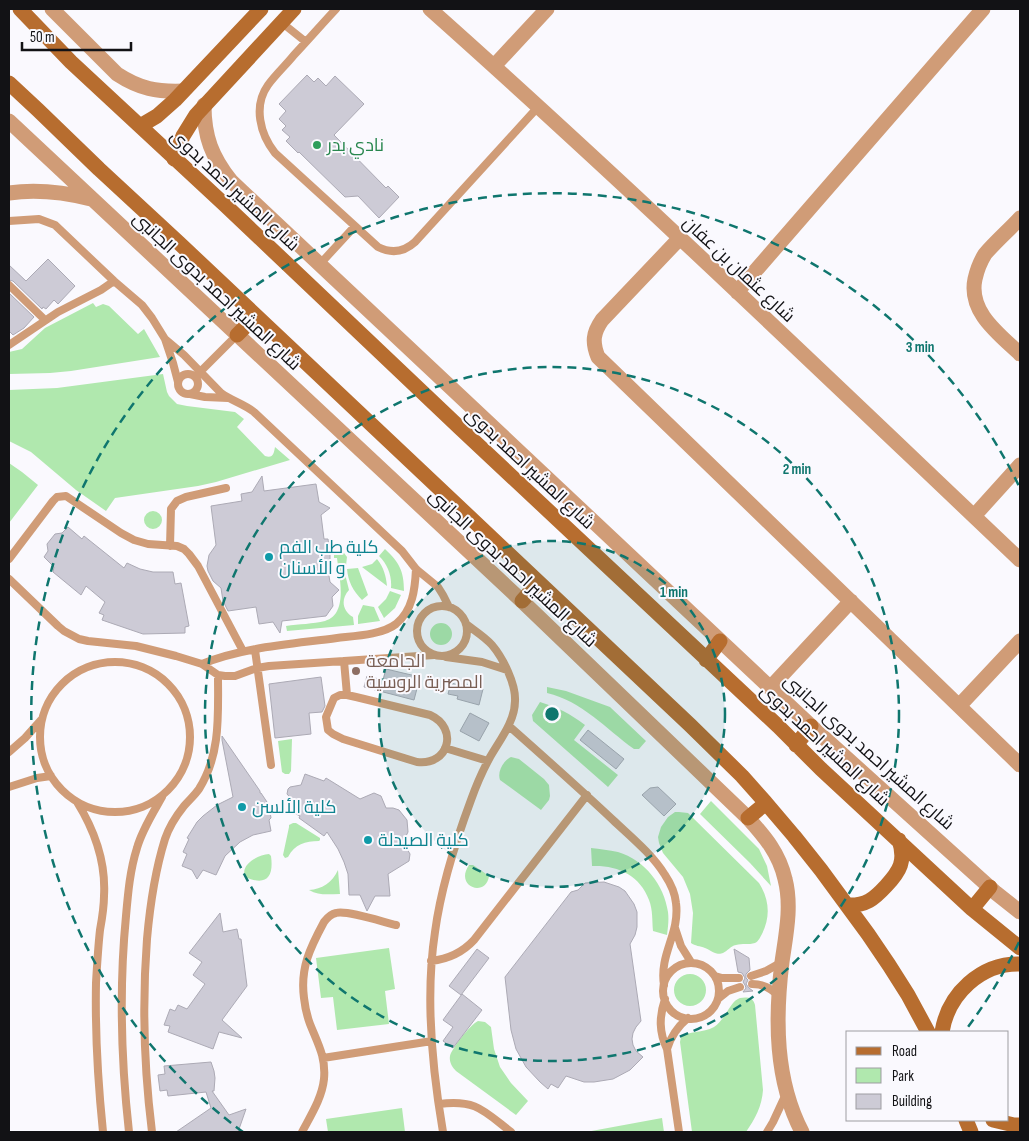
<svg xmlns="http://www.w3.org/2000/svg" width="1029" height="1141" font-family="'Sofia Sans Condensed',Cairo,sans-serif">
<rect width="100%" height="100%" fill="#faf9fe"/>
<path fill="#b0e8ae" d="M93 303 96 307 103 304 109 306 138 334 144 329 160 357 71 371 50 373 9 374V352L22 349 45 328Z
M163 374 167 392 169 396 177 404 187 406 235 412 244 419 237 427 265 456C273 459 274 453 275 447L290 460 216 482 198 486 115 498 106 511 76 490 31 452 9 441V390L57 388Z
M9 463 22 472 38 485 9 523Z
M144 520a9 9 0 1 1 18 0a9 9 0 1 1-18 0Z
M385 549C399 562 404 571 404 591L391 588C392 576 388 565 379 556Z
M344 553 347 557 345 574 349 590C340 600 343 611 353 617L354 625 287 631 286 626C299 624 313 624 325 621 349 614 339 576 337 558H334V554Z
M377 559C384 568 386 576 387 586L362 567 372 564Z
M358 568 368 595 362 600C353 591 348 581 347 569Z
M390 591 401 595 395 608 384 618 378 607 386 599Z
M363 605 374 607 380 621 358 624V616Z
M430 634a11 11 0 1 1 22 0a11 11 0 1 1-22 0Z
M547 687 566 691 610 707 646 741 639 749H634C606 729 582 701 547 693Z
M540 702C559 708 569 713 585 725L574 740 618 775 608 787 533 721 532 715Z
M292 739 291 771 289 774H285L282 772 278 741Z
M511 757 519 759 544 779 549 785 550 796 549 800 541 810 500 780C497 772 503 761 511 757Z
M711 801 759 849 767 866 771 886 750 863 700 814Z
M675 812H679L688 813 759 883C769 899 771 916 762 934 760 937 759 941 755 943 749 945 742 943 736 945 730 946 728 951 723 953 721 954 717 954 715 953 712 952 708 949 705 948 700 946 695 946 691 943L693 913 690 894 683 877 663 853 659 843 658 837 661 827 668 817Z
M293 823H296L320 838V840L319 841C305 841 295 844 288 857L285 858 283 855 289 827V825Z
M591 848C600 849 609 850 618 852 645 860 664 885 668 912 669 920 668 927 667 935L653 931C652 921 653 910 649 900 640 875 617 865 592 866Z
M269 854 271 856C274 878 266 886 245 877 240 864 258 855 269 854Z
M469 865H473L489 876C486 898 454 887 469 865Z
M338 870 340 894C329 894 319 896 309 890 322 889 332 883 338 870Z
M389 948 395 989 385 991 389 1024 337 1030 333 997 321 998 316 958Z
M674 990a16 16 0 1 1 32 0a16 16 0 1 1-32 0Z
M740 998C747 997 753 997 755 1005L763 1090C762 1106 755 1119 746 1132H692L680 1042 681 1037C688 1031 703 1033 714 1027 726 1019 730 1001 740 998Z
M478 1021 485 1022 491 1027 494 1049 500 1067 511 1083 528 1101 516 1115 456 1071C452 1067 449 1062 450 1056 452 1048 470 1025 478 1021Z
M402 1108 405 1132H328L326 1119Z
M662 1118 664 1132H586Z"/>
<path fill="#cdcbd6" stroke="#acaab5" d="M307 75 314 82 318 78 326 86 335 76 364 104 334 135 386 188 388 186 399 197 379 218 358 196 345 197 299 152 298 153 286 141 290 137 282 130 286 126 279 119 286 111 279 104Z
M48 259 75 286 58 304 54 300 46 309 43 307 42 309 13 281 9 280V265L26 281Z
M9 293 34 317 24 328 13 335 9 331Z
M262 476 264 491 316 484 319 502 330 508 321 515 324 539H328L330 551V563L327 564 330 582 339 590 332 597 333 606 326 616 282 621 280 633 273 622 259 624 256 607 228 611 223 601 221 588 213 581 208 571 207 566 209 555 216 545 211 506 242 501 241 494 252 492Z
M68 527 82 539 84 536 124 568 127 563 140 569 153 572H173L175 584 181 583 189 626 185 627V633L143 634 102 620 104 615 99 613 105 602 86 586 81 595 53 572 54 567 44 557 48 551 47 544 55 534 62 533Z
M386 669 420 677 414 700 364 687 367 676 383 680Z
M321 677 325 706 322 712 309 713 311 734 275 738 269 684Z
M451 683 462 686V683L483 689 479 705 457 699 458 696 448 694Z
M470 713 489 723 479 741 460 731Z
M588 730 624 759 616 769 580 740Z
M222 736 260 791V793H261L269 805 271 818 269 820 271 831 253 835 240 842 225 856 216 875 203 870 197 879 192 870 182 866 187 854 183 852 189 839 187 838 197 822 203 816 217 805 233 797 222 740Z
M305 774 324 781 326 778 360 799 374 793 381 796 386 808H393L399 810 407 820 408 832 403 842 410 854 409 861 388 874 390 896H375L367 911 360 895H349L348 874 344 862 338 849 327 832 324 836 299 818 300 816 292 812 295 803 287 794 288 789 290 787 301 785Z
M658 787 676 804 664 816 642 795 650 788Z
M604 882 619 887 625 891 634 904 637 912V927L635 935 630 944 641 1021 636 1027 633 1033 632 1039 633 1045 636 1051 643 1057 630 1070 613 1079 594 1082H584L566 1076 558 1088 551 1084 548 1089 540 1082 526 1067 516 1049 511 1030 505 977 571 892 578 890 585 883Z
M220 913 223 932 237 929 239 939H241L247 986 222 1020 242 1038 219 1032 213 1049 168 1032 170 1026 164 1025 170 1009 175 1011 178 1005 187 1009 205 984 193 975 202 962 189 953Z
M477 949 489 958 461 995 449 986Z
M734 949 749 958 750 970 746 974V978L748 980 746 984 749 988 753 991 743 992 746 988 745 985 743 982 745 978 742 973 738 972Z
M462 994 482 1010 453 1048 443 1041 453 1027 443 1020Z
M211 1062 214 1071 215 1078 214 1091H212L229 1115 246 1109 238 1132H176L211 1108 206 1092 168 1096 167 1090 160 1091 158 1075 165 1074 164 1066Z"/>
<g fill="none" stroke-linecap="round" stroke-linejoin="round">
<path stroke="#d09c77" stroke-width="8" d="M336 9C322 24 308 40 294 55 286 65 276 74 268 85 253 106 260 134 275 153L378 247C392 254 404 252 415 242L538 107
M281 22 306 42
M9 221 39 219 55 225 114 281 142 305 152 318 165 339 173 363 178 382
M320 264 355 226
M9 285 45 320
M165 339 184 355 221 393C232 401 244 404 254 412L402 551 416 569 438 587 443 595 449 607
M9 345 58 312 101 290 114 281
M178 384a10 10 0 1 1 20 0a10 10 0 1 1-20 0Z
M198 374 237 335
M190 394 205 397 228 398
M170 546 171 509 177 501 186 497 226 488
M9 559 53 501 57 497 66 496 121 533 134 540 148 544 177 546 184 549 189 554 198 566 243 651
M9 579 58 626 64 631 79 639 88 641 136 646 176 656 202 664 218 675 225 676H235L257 668 269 666 434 655
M417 631a25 25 0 1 1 50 0a25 25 0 1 1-50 0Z
M255 650 271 765
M446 657 482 662 507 670
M344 661 347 695
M40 737a75 75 0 1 1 150 0a75 75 0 1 1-150 0Z
M202 664C243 647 293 644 337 638 354 636 382 635 396 624 413 610 415 589 416 569
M340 695H347L356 697 430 715C459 728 449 766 417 762L343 739 333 734 328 730 326 717 334 698Z
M509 726C544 757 579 788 613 820 631 837 652 854 665 875 671 884 675 893 676 903 680 934 659 954 664 985
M445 748 488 761
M9 752 25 738 42 719
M9 787 37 778 51 776
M77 802C95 831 106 862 104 896 104 907 102 919 100 930 98 948 97 966 96 983 95 1033 98 1083 103 1132
M675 928 681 946 691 962
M431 961C449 959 462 953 474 940L587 795
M663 991a28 28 0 1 1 56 0a28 28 0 1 1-56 0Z
M715 976 722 978H739
M751 976 766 971 782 962
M752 984C763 984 770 988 778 995
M665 999C659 1017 659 1032 667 1049L679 1132
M718 999 728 991 740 987
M667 1049C671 1036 677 1027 688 1018
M323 1058 432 1041
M439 1104C476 1099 484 1111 511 1132
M129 1132C121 1060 119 988 126 916 128 893 130 870 137 848 142 830 153 813 162 797
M152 1132C144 1068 142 1004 147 939 150 905 155 871 165 839 169 827 176 816 184 806 189 800 195 795 199 789 221 754 218 714 218 675
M302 1132C311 1115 322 1098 324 1079 326 1057 318 1044 310 1024 307 1016 305 1007 304 998 300 968 310 948 324 922 327 918 331 914 336 913 347 910 383 922 396 925
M443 1132C432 1068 425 997 435 932 441 887 455 843 471 800 476 786 482 772 489 759 499 741 515 722 515 701 516 684 503 658 492 645 485 637 475 631 466 624
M767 1132 773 1122 786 1094"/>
<path stroke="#d09c77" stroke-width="15" d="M52 9 117 74C140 89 157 92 183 91
M430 9C631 188 825 375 1020 560
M494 66 547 9
M204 105C204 137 212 157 231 181L811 726 996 893 1020 912
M9 121 522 601 748 818C765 837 779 853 785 879 792 906 786 934 782 962 775 1019 775 1080 802 1132
M9 193C37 189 63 192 91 199
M1020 218C1009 230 996 241 985 254 980 262 977 270 975 279 968 312 999 334 1020 354
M679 239 602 320C593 333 592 342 598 357L1020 765
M737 292 983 9
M974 516 1020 465
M770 688 851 601
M959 706 1020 641"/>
<path stroke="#b76d2f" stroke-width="15" d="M20 9 71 62 225 205 460 428 778 726 821 769 972 909 1020 948
M9 83 38 110 99 169 179 243 690 725 742 776 766 803 794 836 821 870 868 934 889 965 908 995 928 1032
M140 126 157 116 175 100 261 9
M174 159 183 136 196 115 294 9
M237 335 256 316
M522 601 538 583
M706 660 720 641
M796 745 811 726
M748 818 766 803
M847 905C866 906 874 899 886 886 900 871 906 861 899 840
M972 909 990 887
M942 1032C948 994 981 963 1020 964
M966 1120 971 1132
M993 1120 1014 1125H1020"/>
</g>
<circle cx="552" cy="714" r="173" fill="#0f766e" fill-opacity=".12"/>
<g fill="none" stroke="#0f766e" stroke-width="2.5" stroke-dasharray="9 6">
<circle cx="552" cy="714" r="173"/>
<circle cx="552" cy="714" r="347"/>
<path d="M1019 942A520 520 0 0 1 965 1031M243 1132A520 520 0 1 1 1019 486"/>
</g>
<circle fill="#2e9e5b" stroke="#faf9fe" stroke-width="2" cx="317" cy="145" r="5"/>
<g fill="#0f9aa8" stroke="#faf9fe" stroke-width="2">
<circle cx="269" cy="557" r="5"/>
<circle cx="242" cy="807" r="5"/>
<circle cx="368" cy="840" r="5"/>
</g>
<circle fill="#8d6e63" stroke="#faf9fe" stroke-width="2" cx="356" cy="671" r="5"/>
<g text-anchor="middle" stroke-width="4" stroke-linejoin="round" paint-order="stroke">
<g font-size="18" fill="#27864d" stroke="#faf9fe" text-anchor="start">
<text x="327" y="151">نادي بدر</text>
</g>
<g font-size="18" fill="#121215" stroke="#faf9fe">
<text transform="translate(235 190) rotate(43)" y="6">شارع المشير احمد بدوى</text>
<text transform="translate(739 269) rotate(43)" y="6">شارع عثمان بن عفان</text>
<text transform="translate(217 291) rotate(43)" y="6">شارع المشير احمد بدوى الجانبى</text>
<text transform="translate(530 468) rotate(43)" y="6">شارع المشير احمد بدوى</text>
<text transform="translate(513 568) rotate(43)" y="6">شارع المشير احمد بدوى الجانبى</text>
<text transform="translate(825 745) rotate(43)" y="6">شارع المشير احمد بدوى</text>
<text transform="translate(869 752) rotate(42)" y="6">شارع المشير احمد بدوى الجانبى</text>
</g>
<g font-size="18" fill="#0d838f" stroke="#faf9fe" text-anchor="start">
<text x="279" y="553">كلية طب الفم<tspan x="279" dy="21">و الأسنان</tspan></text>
<text x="252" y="813">كلية الألسن</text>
<text x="378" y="846">كلية الصيدلة</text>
</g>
<g font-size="18" fill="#785e54" stroke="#faf9fe" text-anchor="start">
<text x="366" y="667">الجامعة<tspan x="366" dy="21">المصرية الروسية</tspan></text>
</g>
</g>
<circle cx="552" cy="714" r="8" fill="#0f766e" stroke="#faf9fe" stroke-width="2.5"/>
<g font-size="15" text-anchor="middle" font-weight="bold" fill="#0f766e" stroke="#faf9fe" stroke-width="4" stroke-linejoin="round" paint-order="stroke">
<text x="920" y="352">3 min</text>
<text x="797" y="474">2 min</text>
<text x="674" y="597">1 min</text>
</g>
<rect width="1029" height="1141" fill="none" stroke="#121215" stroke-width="20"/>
<rect x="846" y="1031" width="162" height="90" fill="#faf9fe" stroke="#9d9da1"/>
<rect x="856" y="1047" width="25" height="8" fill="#b76d2f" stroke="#9d9da1"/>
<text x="892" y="1056" font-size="15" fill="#121215">Road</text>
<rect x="856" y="1068" width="25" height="15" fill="#b0e8ae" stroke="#9d9da1"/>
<text x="892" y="1081" font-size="15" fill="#121215">Park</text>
<rect x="856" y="1094" width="25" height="15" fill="#cdcbd6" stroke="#9d9da1"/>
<text x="892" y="1106" font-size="15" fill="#121215">Building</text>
<path d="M22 42v8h109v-8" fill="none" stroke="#121215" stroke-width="2.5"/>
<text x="30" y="42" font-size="15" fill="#121215" stroke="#faf9fe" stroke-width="4" paint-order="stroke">50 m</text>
</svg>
